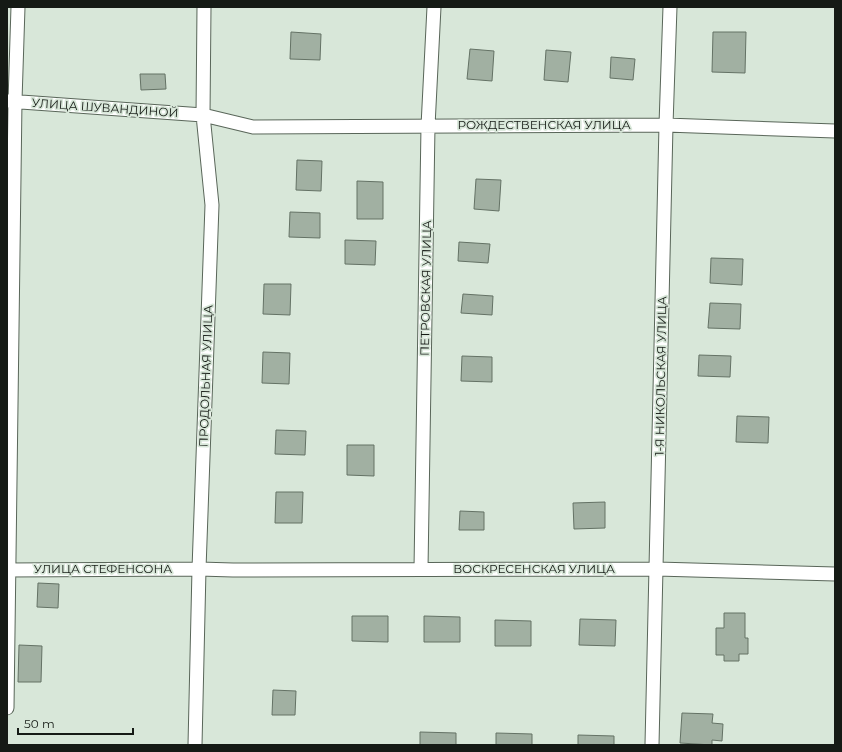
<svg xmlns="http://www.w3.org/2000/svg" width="842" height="752" font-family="Montserrat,sans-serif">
<rect width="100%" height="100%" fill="#d8e7d9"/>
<path fill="#a1b0a2" stroke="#647265" d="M291 32 321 34 320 60 290 59Z
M713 32H746L745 73 712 72Z
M470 49 494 51 492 81 467 79Z
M546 50 571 52 568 82 544 80Z
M611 57 635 59 633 80 610 78Z
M140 74H165L166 89 141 90Z
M297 160 322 161 321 191 296 190Z
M476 179 501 180 499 211 474 209Z
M357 181 383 182V219H357Z
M290 212 320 213V238L289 237Z
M345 240 376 241 375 265 345 264Z
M459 242 490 244 488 263 458 261Z
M711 258 743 259 742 285 710 283Z
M264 284H291L290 315 263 314Z
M463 294 493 296 492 315 461 313Z
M710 303 741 304 740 329 708 328Z
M263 352 290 353 289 384 262 383Z
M699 355 731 356 730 377 698 376Z
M462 356 492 357V382L461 381Z
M737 416 769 417 768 443 736 442Z
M276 430 306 431 305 455 275 454Z
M347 445H374V476L347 475Z
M276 492H303L302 523H275Z
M605 502V528L574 529 573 503Z
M460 511 484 512V530H459Z
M38 583 59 584 58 608 37 607Z
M724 613H745V638H748V654H739V661H724V655H716V628H724Z
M352 616H388V642L352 641Z
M424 616 460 617V642H424Z
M580 619 616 620 615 646 579 645Z
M495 620 531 621V646H495Z
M19 645 42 646 41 682H18Z
M273 690 296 691 295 715H272Z
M682 713 713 714 712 723 723 724 722 741 712 740V745L680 743Z
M420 732 456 733V745H420Z
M496 733 532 734V745H496Z
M578 735 614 736V745H578Z"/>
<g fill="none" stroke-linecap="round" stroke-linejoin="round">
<defs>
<path id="minor" d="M7 101 203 115 253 127 666 125 835 131
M421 569 428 126 434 7
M7 570 199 569 233 570 657 569 835 574
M7 708 15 101 18 7
M195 745 199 569 212 205 203 115 204 7
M652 745 666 125 670 7"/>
</defs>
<use href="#minor" stroke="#596659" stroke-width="15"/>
<use href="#minor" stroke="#fff" stroke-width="13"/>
</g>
<g text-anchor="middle" stroke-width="3.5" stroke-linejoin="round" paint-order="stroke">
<g font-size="12" fill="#151a15" stroke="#d8e7d9">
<text transform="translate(105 108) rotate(4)" y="4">УЛИЦА ШУВАНДИНОЙ</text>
<text x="544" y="129">РОЖДЕСТВЕНСКАЯ УЛИЦА</text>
<text transform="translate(426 288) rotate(-89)" y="4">ПЕТРОВСКАЯ УЛИЦА</text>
<text transform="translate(206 376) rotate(-88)" y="4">ПРОДОЛЬНАЯ УЛИЦА</text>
<text transform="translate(661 376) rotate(-89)" y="4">1-Я НИКОЛЬСКАЯ УЛИЦА</text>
<text x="103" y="573">УЛИЦА СТЕФЕНСОНА</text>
<text x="534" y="573">ВОСКРЕСЕНСКАЯ УЛИЦА</text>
</g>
</g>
<rect width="842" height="752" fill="none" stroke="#151a15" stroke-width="16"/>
<path d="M18 728v6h115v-6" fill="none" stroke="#151a15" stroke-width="2"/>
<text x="24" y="728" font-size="12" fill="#151a15" stroke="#d8e7d9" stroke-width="3" paint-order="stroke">50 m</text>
</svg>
